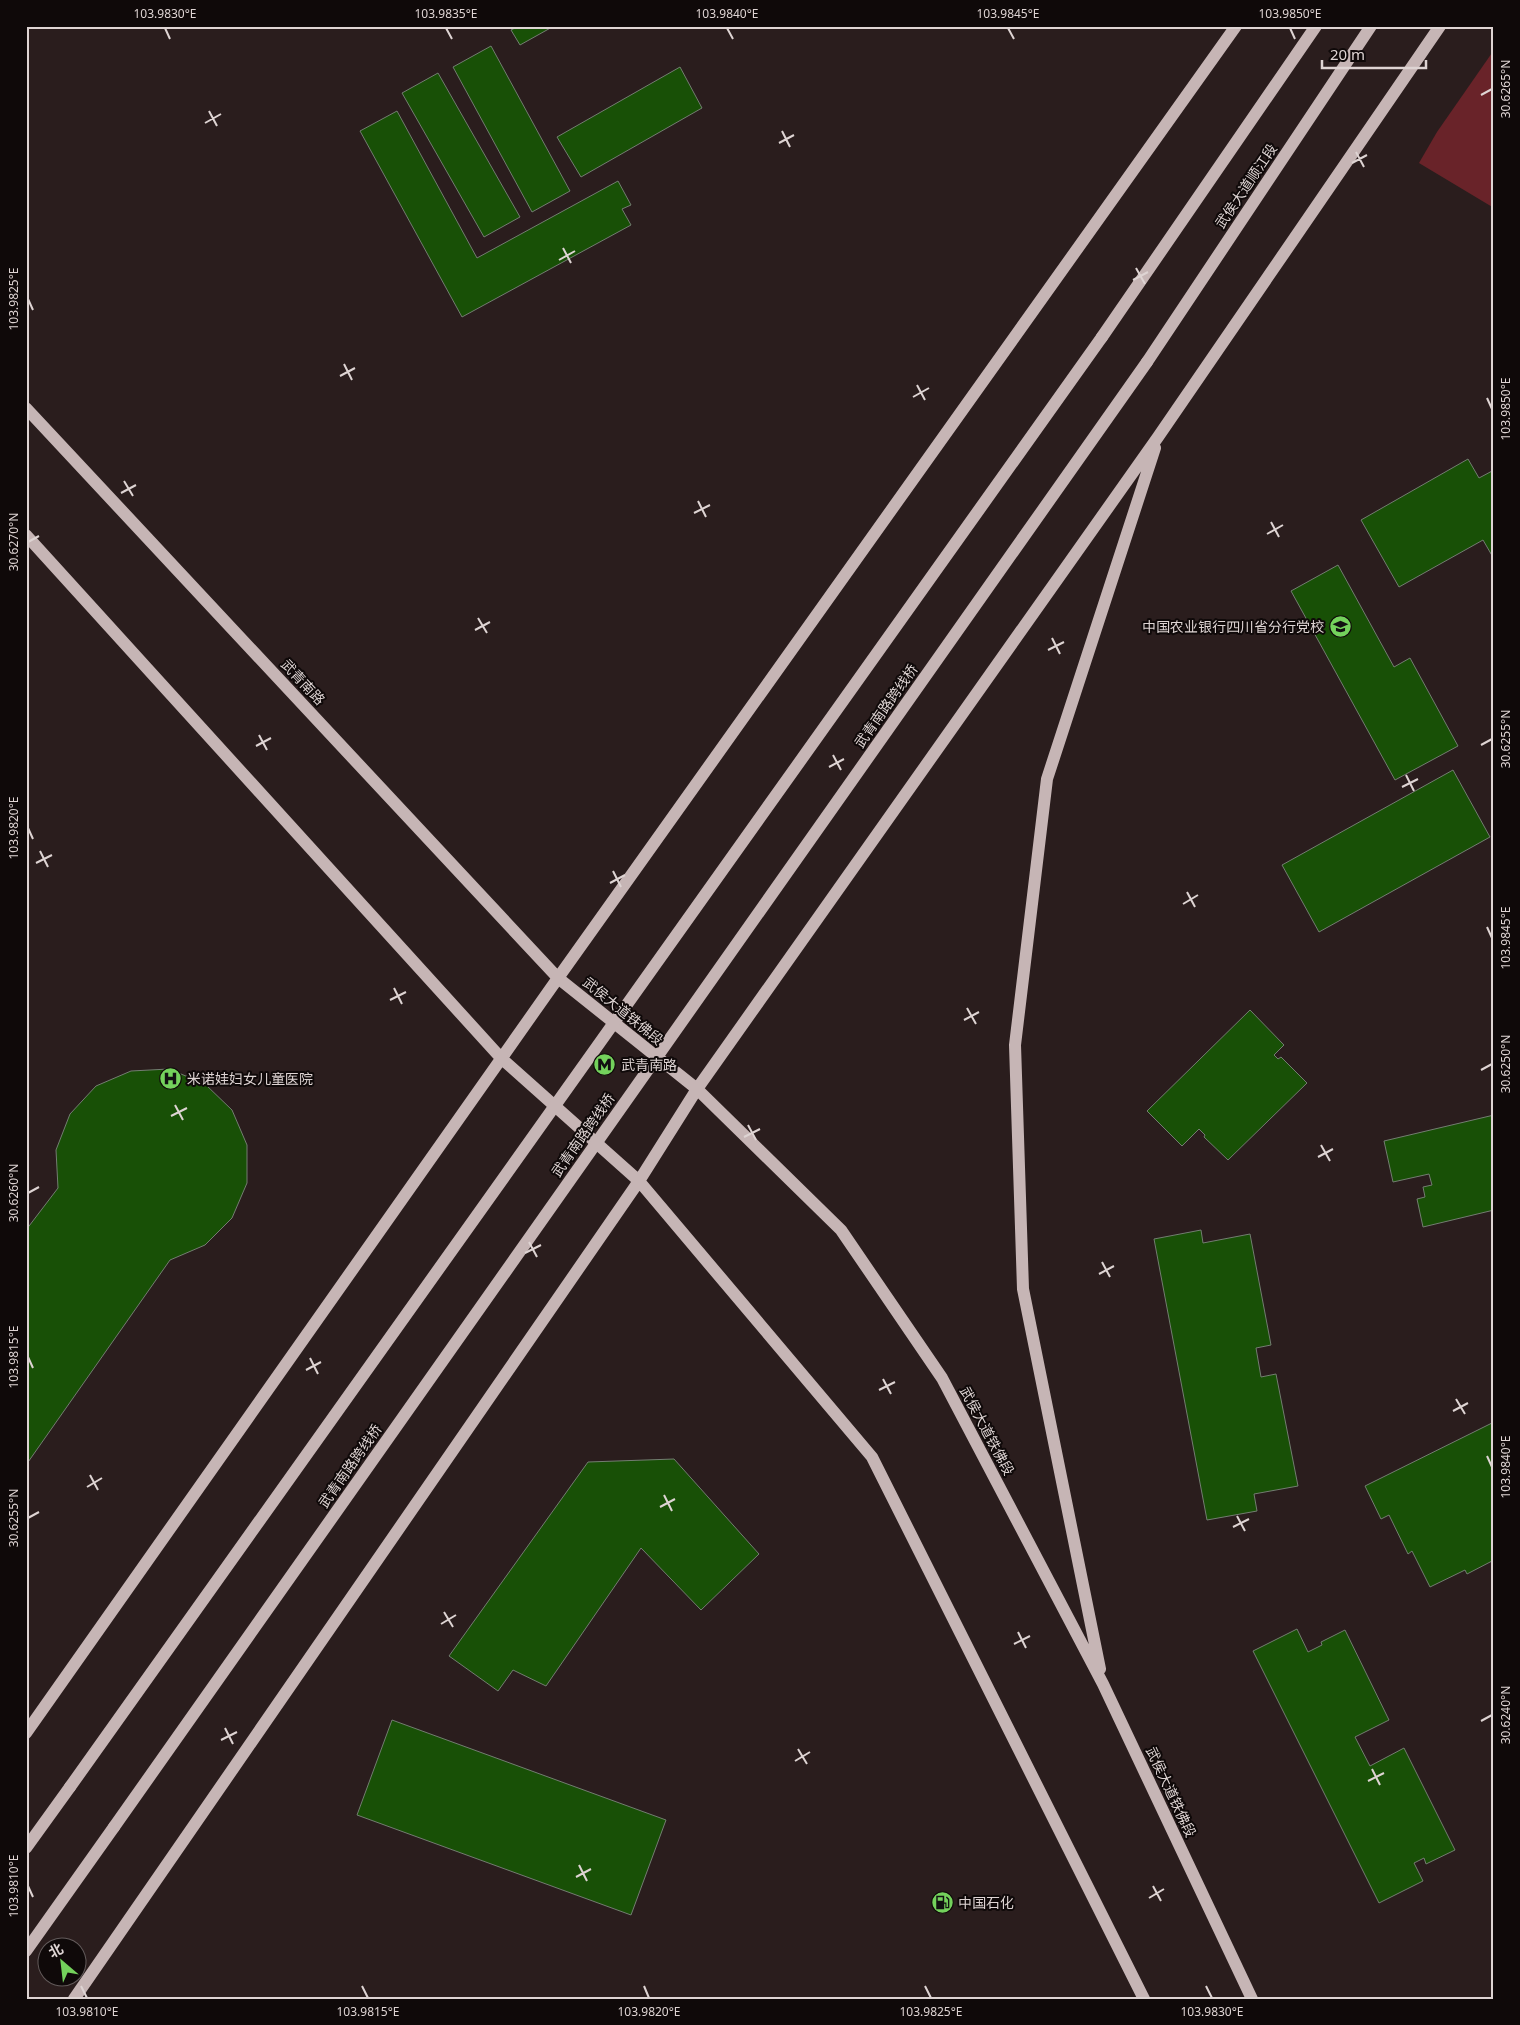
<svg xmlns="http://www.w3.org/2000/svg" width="1520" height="2025" font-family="'Noto Sans','Noto Sans SC',sans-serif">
<rect width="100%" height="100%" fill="#2a1d1d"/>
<path fill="#692329" d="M1494 50V208L1419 163 1437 132Z"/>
<path fill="#185006" stroke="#737d71" d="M519 26H554L520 45 511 30Z
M491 46 570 191 532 212 453 67Z
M680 67 702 108 581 177 557 137Z
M438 73 520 217 484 237 402 93Z
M397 111 477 258 618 181 631 205 622 209 631 225 462 317 360 131Z
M1468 459 1479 478 1494 470V559L1483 540 1399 587 1361 520Z
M1338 565 1394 667 1410 658 1458 746 1395 780 1291 591Z
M1453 770 1490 837 1319 932 1282 865Z
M1250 1010 1284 1045 1274 1055 1278 1059 1281 1057 1307 1083 1228 1160 1204 1137 1205 1135 1199 1129 1182 1146 1147 1111Z
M169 1069 205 1084 232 1110 247 1145V1183L232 1218 205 1245 170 1260 26 1465V1230L58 1188 56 1150 70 1114 96 1086 131 1071Z
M1494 1115V1210L1423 1227 1417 1199 1425 1197 1423 1187 1432 1185 1429 1174 1393 1182 1384 1141Z
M1201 1230 1203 1243 1250 1234 1271 1345 1256 1348 1261 1377 1276 1374 1298 1486 1254 1494 1257 1511 1207 1520 1154 1239Z
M1494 1422V1560L1467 1574 1465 1570 1430 1587 1412 1551 1408 1554 1389 1515 1381 1519 1365 1486Z
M674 1459 759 1554 701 1610 641 1548 546 1686 513 1670 498 1691 449 1656 588 1462Z
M1297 1629 1308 1652 1322 1645 1321 1642 1345 1630 1389 1720 1355 1737 1370 1766 1404 1748 1455 1850 1426 1864 1424 1858 1414 1863 1423 1881 1379 1903 1253 1651Z
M392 1720 666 1820 631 1915 357 1815Z"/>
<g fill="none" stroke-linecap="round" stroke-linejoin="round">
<path stroke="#c6b5b5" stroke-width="12" d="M1102 337 1316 26
M1147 362 1371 26
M26 408 558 978 697 1089 841 1230 942 1378 1103 1684 1252 1999
M26 535 501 1058 639 1181 872 1457 1144 1999
M1100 1669 1023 1289 1015 1045 1047 779 1155 448
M26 1733 558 978 1236 26
M26 1848 70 1787
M26 1951 114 1827
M74 1999 639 1181 697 1089 1158 437 1440 26"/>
<path stroke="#c6b5b5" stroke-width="12" d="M70 1787 1102 337
M114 1827 1147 362"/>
</g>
<path fill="none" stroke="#ded4d3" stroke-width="2" d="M165 28 170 39M446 28 452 39M727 28 733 39M1008 28 1014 39M1290 28 1295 39M1481 95 1492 89M209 111 217 126M205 123 221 114M782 131 790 147M779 143 794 135M1356 152 1364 167M1352 163 1367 155M563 248 571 263M559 260 575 251M1136 268 1145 284M1133 280 1148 272M28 299 33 310M344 364 352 380M340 376 355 368M917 385 925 400M913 397 929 388M1487 398 1492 409M124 481 133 496M121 493 136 485M698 501 706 517M694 513 710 505M1271 522 1279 537M1267 534 1283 525M28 542 39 536M478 618 487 633M475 630 490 622M1052 638 1060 654M1048 650 1064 642M259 735 267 750M1481 745 1492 739M256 746 271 738M833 755 841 770M829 767 844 759M1406 775 1414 791M1402 787 1418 779M28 828 33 839M40 851 48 867M36 863 52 855M613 871 621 887M610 883 625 875M1187 892 1195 907M1183 904 1198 895M1487 927 1492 938M394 988 402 1004M390 1000 406 992M967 1008 976 1024M964 1020 979 1012M1481 1070 1492 1064M175 1105 183 1120M171 1116 187 1108M748 1125 756 1140M744 1137 760 1129M1321 1145 1330 1161M1318 1157 1333 1149M28 1193 39 1187M529 1242 537 1257M525 1253 541 1245M1102 1262 1110 1277M1099 1274 1114 1266M28 1357 33 1368M310 1358 318 1374M306 1370 321 1362M883 1379 891 1394M879 1390 895 1382M1456 1399 1465 1414M1453 1411 1468 1403M1487 1456 1492 1467M90 1475 98 1490M87 1487 102 1478M664 1495 672 1511M660 1507 675 1499M1237 1516 1245 1531M28 1518 39 1512M1233 1527 1249 1519M444 1612 453 1627M441 1624 456 1615M1018 1632 1026 1648M1014 1644 1030 1636M1481 1721 1492 1715M225 1728 233 1744M221 1740 237 1732M798 1749 807 1764M795 1761 810 1752M1372 1769 1380 1785M1368 1781 1384 1773M579 1865 587 1881M576 1877 591 1869M28 1886 33 1897M1153 1886 1161 1901M1149 1898 1164 1889M81 1986 87 1998M362 1986 368 1998M644 1986 649 1998M925 1986 931 1998M1206 1986 1212 1998"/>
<defs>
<symbol id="school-disc" viewBox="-11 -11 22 22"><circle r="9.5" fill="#74d25c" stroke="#0f0909"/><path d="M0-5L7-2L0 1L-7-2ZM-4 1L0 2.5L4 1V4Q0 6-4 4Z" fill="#111"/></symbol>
<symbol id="metro-disc" viewBox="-11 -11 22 22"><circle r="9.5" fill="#74d25c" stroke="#0f0909"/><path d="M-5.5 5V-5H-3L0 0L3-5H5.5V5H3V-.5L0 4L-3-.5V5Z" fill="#111"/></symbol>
<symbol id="hospital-disc" viewBox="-11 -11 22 22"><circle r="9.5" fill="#74d25c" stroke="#0f0909"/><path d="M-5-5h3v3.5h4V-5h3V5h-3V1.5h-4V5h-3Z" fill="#111"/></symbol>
<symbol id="fuel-disc" viewBox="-11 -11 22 22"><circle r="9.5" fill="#74d25c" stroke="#0f0909"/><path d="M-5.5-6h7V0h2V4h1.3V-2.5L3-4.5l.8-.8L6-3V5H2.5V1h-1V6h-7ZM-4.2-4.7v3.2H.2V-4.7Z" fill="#111"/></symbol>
</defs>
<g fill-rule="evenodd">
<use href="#school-disc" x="1328" y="614" width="25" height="25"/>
<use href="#metro-disc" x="592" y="1052" width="25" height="25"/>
<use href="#hospital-disc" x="158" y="1066" width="25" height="25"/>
<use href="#fuel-disc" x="930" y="1890" width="25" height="25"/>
</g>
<g text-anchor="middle" stroke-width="4" stroke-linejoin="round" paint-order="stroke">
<g font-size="14" fill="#ded4d3" stroke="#0f0909">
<text transform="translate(1246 186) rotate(-56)" y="5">武侯大道顺江段</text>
<text transform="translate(303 682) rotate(47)" y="5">武青南路</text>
<text transform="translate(886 706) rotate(-55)" y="5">武青南路跨线桥</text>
<text transform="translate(623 1011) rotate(39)" y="5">武侯大道铁佛段</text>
<text transform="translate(583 1135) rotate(-55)" y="5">武青南路跨线桥</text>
<text transform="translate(987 1431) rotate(62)" y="5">武侯大道铁佛段</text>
<text transform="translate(350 1466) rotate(-55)" y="5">武青南路跨线桥</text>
<text transform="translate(1171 1792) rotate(65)" y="5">武侯大道铁佛段</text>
</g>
<g font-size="14" fill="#ded4d3" stroke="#0f0909" text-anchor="start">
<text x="1324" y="632" text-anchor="end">中国农业银行四川省分行党校</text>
<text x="621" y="1070">武青南路</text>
<text x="187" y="1084">米诺娃妇女儿童医院</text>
<text x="958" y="1908">中国石化</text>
</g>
</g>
<rect width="1520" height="2025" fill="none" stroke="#0f0909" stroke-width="55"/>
<g transform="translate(62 1962) rotate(332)"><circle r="24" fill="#0f0909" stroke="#625a5a"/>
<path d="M0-4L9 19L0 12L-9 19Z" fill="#74d25c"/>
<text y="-8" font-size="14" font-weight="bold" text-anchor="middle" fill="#ded4d3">北</text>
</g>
<path d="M1322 60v8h104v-8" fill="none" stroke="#ded4d3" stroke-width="2.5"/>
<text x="1330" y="60" font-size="15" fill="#ded4d3" stroke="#0f0909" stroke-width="4" paint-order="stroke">20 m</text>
<rect x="28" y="28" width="1464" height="1970" fill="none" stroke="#ded4d3" stroke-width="2"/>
<g font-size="12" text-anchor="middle" fill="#ded4d3">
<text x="165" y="18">103.9830°E</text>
<text x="446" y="18">103.9835°E</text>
<text x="727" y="18">103.9840°E</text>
<text x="1008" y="18">103.9845°E</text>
<text x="1290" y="18">103.9850°E</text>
<text transform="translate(1506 89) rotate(-90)" y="4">30.6265°N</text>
<text transform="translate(14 299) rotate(-90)" y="4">103.9825°E</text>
<text transform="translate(1506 409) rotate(-90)" y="4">103.9850°E</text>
<text transform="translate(14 542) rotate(-90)" y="4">30.6270°N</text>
<text transform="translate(1506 739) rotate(-90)" y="4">30.6255°N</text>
<text transform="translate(14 828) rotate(-90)" y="4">103.9820°E</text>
<text transform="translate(1506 938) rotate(-90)" y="4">103.9845°E</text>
<text transform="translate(1506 1064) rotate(-90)" y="4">30.6250°N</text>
<text transform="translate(14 1193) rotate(-90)" y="4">30.6260°N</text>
<text transform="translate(14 1357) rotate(-90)" y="4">103.9815°E</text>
<text transform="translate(1506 1467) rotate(-90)" y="4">103.9840°E</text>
<text transform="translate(14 1518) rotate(-90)" y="4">30.6255°N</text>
<text transform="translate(1506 1715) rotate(-90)" y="4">30.6240°N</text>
<text transform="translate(14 1886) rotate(-90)" y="4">103.9810°E</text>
<text x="87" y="2016">103.9810°E</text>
<text x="368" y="2016">103.9815°E</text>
<text x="649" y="2016">103.9820°E</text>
<text x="931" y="2016">103.9825°E</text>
<text x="1212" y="2016">103.9830°E</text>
</g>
</svg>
